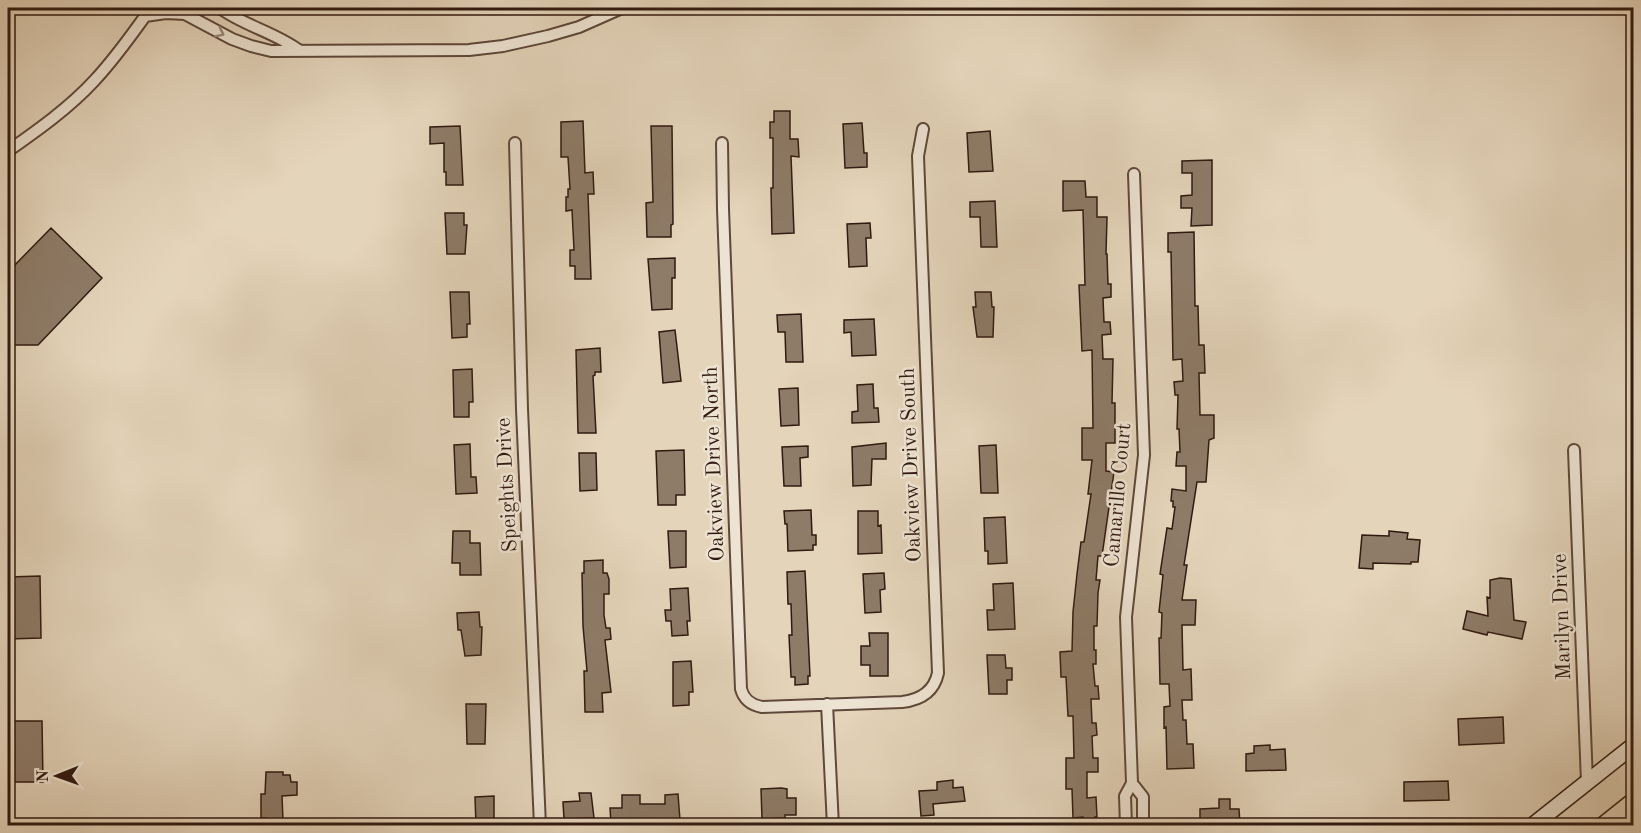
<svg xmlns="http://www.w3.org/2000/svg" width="1641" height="833" font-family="'Old Standard TT',serif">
<rect width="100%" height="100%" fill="#e4d4ba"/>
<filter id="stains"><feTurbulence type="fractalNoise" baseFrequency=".00333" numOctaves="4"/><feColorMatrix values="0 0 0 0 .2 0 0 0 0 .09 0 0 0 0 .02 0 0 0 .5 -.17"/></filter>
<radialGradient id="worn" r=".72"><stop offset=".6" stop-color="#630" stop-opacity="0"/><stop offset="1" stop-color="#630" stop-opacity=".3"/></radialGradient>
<path fill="#8e7b68" stroke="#311a10" stroke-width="1.5" d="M774 111H790V139H798L799 157 791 156 794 233 772 234 771 188H773V138H770V122H774Z
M583 121 585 173 593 172 594 194H588L591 279H575V266H570V250H574L572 210 566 211V197H568V189H570L568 157H561V122Z
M862 123 864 153H867V167L845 168 843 124Z
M460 126 463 185H446V172H444V143L430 144V127Z
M651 126H672L673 224 671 225V237H647L646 203 653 202Z
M990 131 993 171 969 172 967 133Z
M1212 160V225L1191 226 1192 208H1181V196L1192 195V173H1182V161Z
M1063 181H1085L1086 197H1097V217H1107L1106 254H1107L1108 284H1111V297L1103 298 1104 322H1110L1111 334 1102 335 1103 359H1113L1112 403H1115V443H1106V471L1114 472 1102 556H1098L1096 580H1100L1098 593 1097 626H1094V650H1096V664H1093L1095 686H1098L1099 699H1091L1092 723H1096L1097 735 1092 736 1093 758H1098V772H1087V798L1096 797 1097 817H1095V819L1083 820V817L1073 818 1072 789H1066V758H1074L1073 716H1068L1066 677H1061L1060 652 1072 651 1073 612 1077 574 1081 542H1084L1091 494H1088L1092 460H1082V428H1093L1092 350 1082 351 1079 285H1085L1083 210 1063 211Z
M995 201 997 247H981L980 217H970V202Z
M445 213H464V225H467L465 254H447Z
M870 223 871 238H866L867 266 849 267 847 224Z
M51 228 102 278 38 345H8V272Z
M1194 232 1195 306H1198L1199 345H1204L1205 373H1199L1200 415H1214V438L1209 440 1206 482H1197L1184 565H1187L1182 600H1196L1195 625H1182L1183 670 1191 669 1192 700H1182L1183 720H1186L1187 744H1193L1194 768 1167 769 1166 727 1164 728V707L1170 706 1169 684H1160L1159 638H1161L1162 613 1159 612 1163 575 1160 574 1167 528 1172 529 1175 507H1173V501H1171L1172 489 1186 491V466H1176L1177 452H1180L1179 429H1177L1178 395H1175L1174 382 1183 381 1182 359 1173 360 1171 252H1168V233Z
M675 258V278H672V309L652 310 648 259Z
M450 292H469L470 324H467V337L452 338Z
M975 292H991L992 307H994L993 337H977L973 307H976Z
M801 314 803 362H786L785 332H778L777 315Z
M874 319 876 355 852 356 851 332 844 333V320Z
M675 330 681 381 663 383 659 332Z
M600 348 601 372H595V375L593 376 596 433H578L576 350Z
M472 369 473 402H469V417H454L453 370Z
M873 384 874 408H878L879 422 852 423V412L858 411 857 385Z
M798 388 799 425 781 426 779 389Z
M886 443V459H872L871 485 853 486 852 447Z
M470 444 471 477H476L477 493 456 494 454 445Z
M996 445 998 493H981L979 446Z
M808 446V457L800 458 801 486H784L782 447Z
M684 450 685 495H676V505H658L656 451Z
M579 453H596L597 490 580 491Z
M811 510 812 535H816V545H813V550L788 551 787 524H785L784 511Z
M858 511H878V526L881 525 882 553 858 554Z
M1005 517 1007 563 988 564V551H985L984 518Z
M453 531H470V543H480L481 575H460V563H452Z
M668 531H686V567L670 568Z
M1389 531 1408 533 1407 539 1420 540 1418 562H1411V564L1373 563V569L1359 568 1362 535 1389 536Z
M603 560V573H607L609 579V594H604V615L606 628H610L611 639 605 640 611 692 602 693 603 712H585L584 671H587L583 626 582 573H584V561Z
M805 571 810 676H808V684L795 685V677H791L789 635H792L791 604H788L787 572Z
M884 573 885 589 880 590 881 612 865 613 863 574Z
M40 576 41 638 8 639V577Z
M1500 578 1511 579 1514 620 1526 622 1522 639 1488 632 1487 635 1463 629 1467 611 1488 616 1487 597 1490 598V580Z
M1013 583 1015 629 988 630 987 610H994L993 584Z
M688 588 690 621H687L688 635 672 636 671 621H666L665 610H671L670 589Z
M479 612 480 627H482L481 655 465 656 461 630H458L457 613Z
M869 633H888V676H870V665H861V646H870Z
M987 655H1005L1006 668H1012V680H1007V694H989Z
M691 661 693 692H689V705L673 706V662Z
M466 704H486L485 744H467Z
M1503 717 1504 743 1459 745 1458 719Z
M8 721H42L43 782H8Z
M1270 745V750L1285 749 1286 770 1246 771V754L1254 753V746Z
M266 772H283V775H290L291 782H297V795L282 796 283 821H266V818H261V794H265Z
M953 780V788L963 787 965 801 933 804 934 815 921 816 919 791 937 790V782Z
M1448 781 1449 800 1404 801V782Z
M781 788 787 789V798H796V815H785V818L762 819 761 789Z
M579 793H591L594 818 564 819 563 802 580 801Z
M678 794 680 820 611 823 610 808H622V795H640V804H665V795Z
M494 796V825H476L475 797Z
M1219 799H1230V809H1239L1240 825H1200V809L1219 808Z"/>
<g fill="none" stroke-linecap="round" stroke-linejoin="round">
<defs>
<path id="street" d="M220 8C244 26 275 32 300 51
M145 16 166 13 185 14 232 39 251 46 271 51 469 50 503 46 548 36 579 27 622 8
M515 143 522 409 540 826
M722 143 723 209 741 689C744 700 751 705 762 707L902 702C920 700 934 692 938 673L918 156 923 129
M8 151C38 130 69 108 94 81 115 59 133 33 151 8
M1574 450 1587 782
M827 704 833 826
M1132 783 1143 797V826
M1126 826 1125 796 1132 783 1126 617 1144 455 1134 174"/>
<path id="secondary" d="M1532 826 1634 745"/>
<path id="highway" d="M1604 826 1634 802"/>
</defs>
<use href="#street" stroke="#5e483a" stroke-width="14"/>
<use href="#secondary" stroke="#311a10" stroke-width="18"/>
<use href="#highway" stroke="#311a10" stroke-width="21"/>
<use href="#street" stroke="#ede3d2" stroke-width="10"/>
<use href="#secondary" stroke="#ede3d2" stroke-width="15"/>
<use href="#highway" stroke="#e4d4ba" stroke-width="18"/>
</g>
<defs><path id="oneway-chevron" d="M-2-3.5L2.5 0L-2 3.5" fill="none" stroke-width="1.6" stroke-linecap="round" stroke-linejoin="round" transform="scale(1.5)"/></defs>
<use stroke="#98897b" href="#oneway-chevron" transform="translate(220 33) rotate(26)"/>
<g text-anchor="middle" stroke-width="5" stroke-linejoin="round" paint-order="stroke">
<g font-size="21" fill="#311a10" stroke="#ede3d2">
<text transform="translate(713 464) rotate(-92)" y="7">Oakview Drive North</text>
<text transform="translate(910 465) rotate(-92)" y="7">Oakview Drive South</text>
<text transform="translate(506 485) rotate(-93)" y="7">Speights Drive</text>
<text transform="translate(1117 495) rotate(-85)" y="7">Camarillo Court</text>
<text transform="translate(1561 617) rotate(-92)" y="7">Marilyn Drive</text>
</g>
</g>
<rect width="1641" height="833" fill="none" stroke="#e4d4ba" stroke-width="30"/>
<rect x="9" y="9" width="1623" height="815" fill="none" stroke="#311a10" stroke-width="3"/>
<rect x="15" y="15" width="1611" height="803" fill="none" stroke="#311a10" stroke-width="1.5"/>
<g transform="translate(57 776) rotate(269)" stroke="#ede3d2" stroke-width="4.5" paint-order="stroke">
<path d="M0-4.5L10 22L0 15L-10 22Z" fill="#311a10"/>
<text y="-9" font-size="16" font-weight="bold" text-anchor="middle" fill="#311a10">N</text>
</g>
<rect width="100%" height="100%" filter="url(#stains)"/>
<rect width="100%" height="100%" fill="url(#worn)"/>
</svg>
